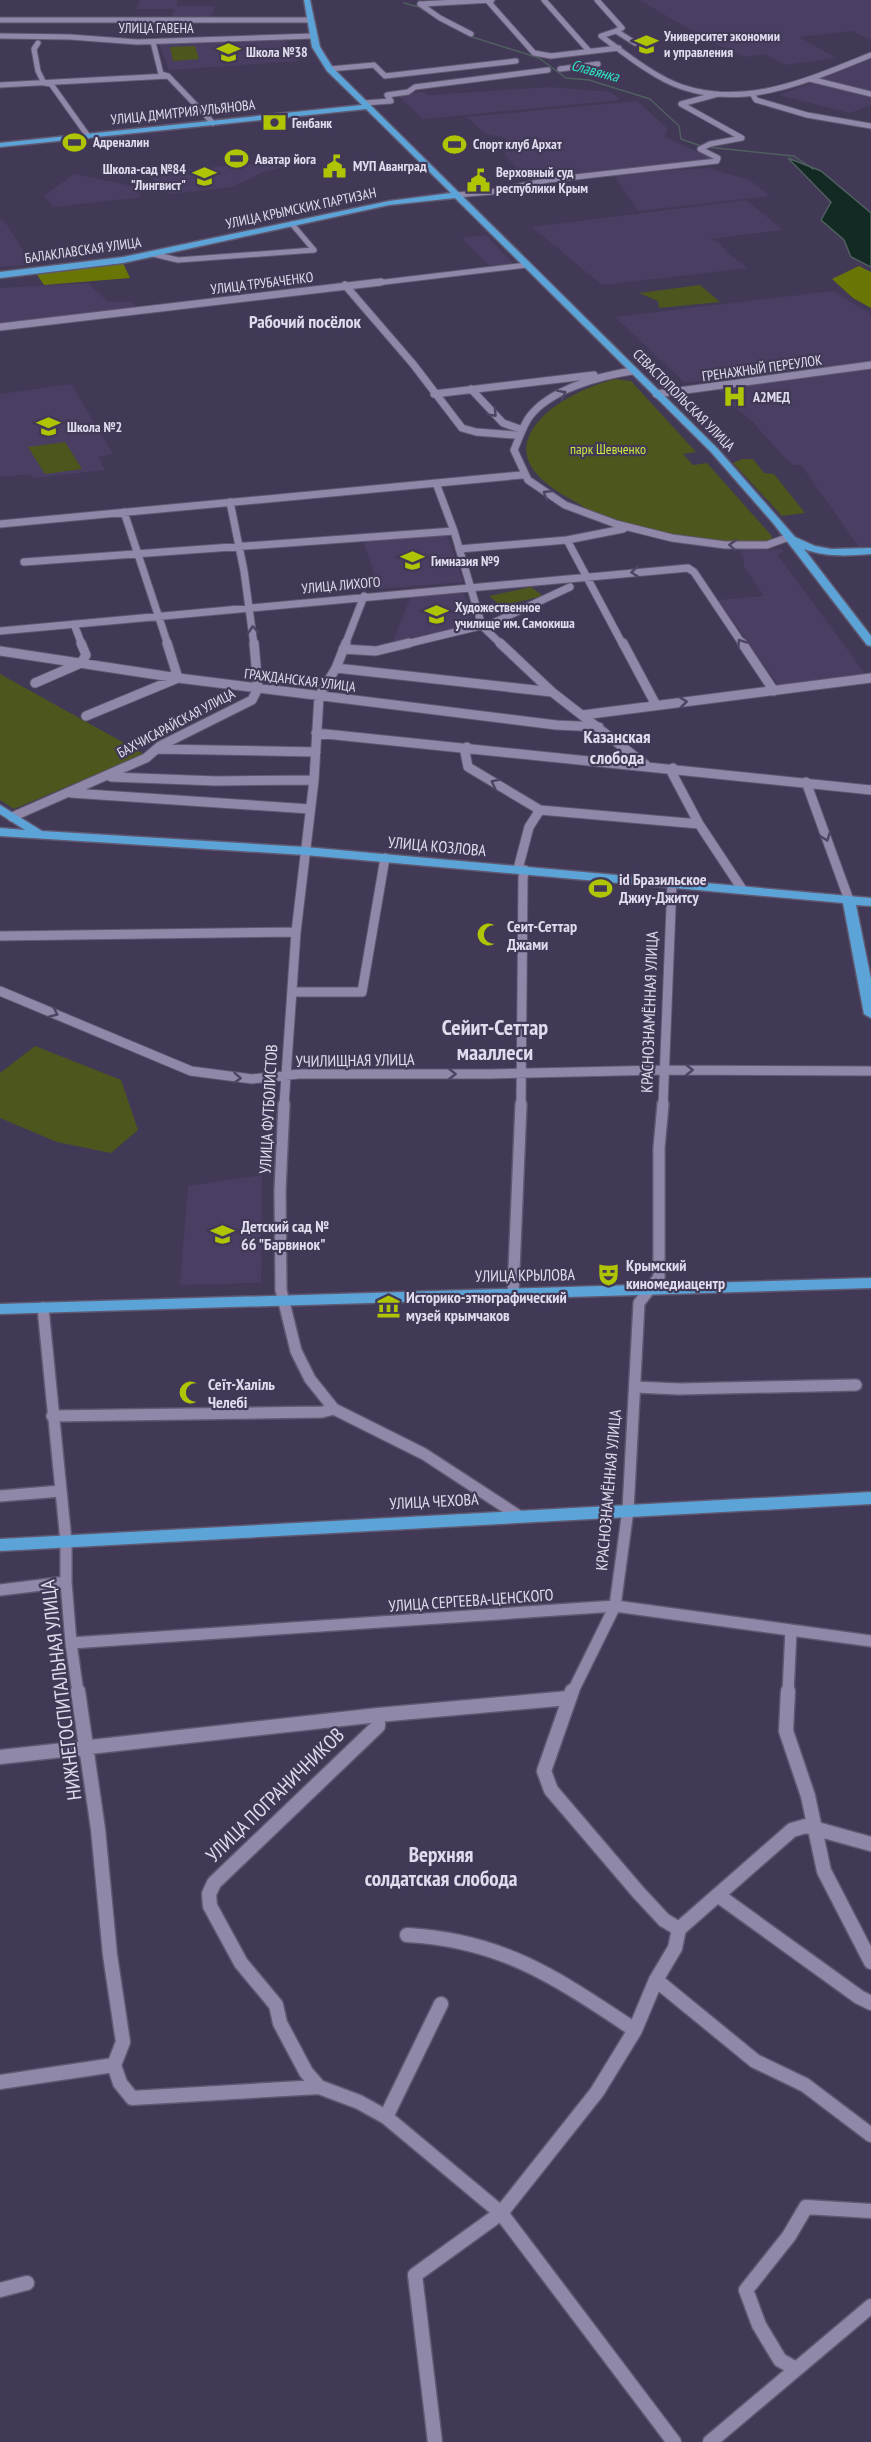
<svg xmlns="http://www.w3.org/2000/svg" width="871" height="2442" font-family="'PT Sans Narrow',sans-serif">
<rect width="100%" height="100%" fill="#413956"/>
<path fill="#4a3f63" d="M140 0H178L177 6H215L210 20 171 19 174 9H136Z
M640 0H871V40L852 31 799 37 836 58 785 65 765 54 745 57 709 41Z
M284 39 299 61 169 70 159 44Z
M871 59V91L820 78Z
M814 82 871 98V105L850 113 779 95Z
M550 87 611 92 620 100 423 119 398 95 422 92 430 95Z
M637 101 667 128 665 137 714 159 529 182 505 155V138L485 134 467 117Z
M279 161 283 167 263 172 232 187 170 194 152 178 161 177 160 172Z
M708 168 750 180 770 196 638 211 613 174Z
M74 174 132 186 142 197 53 207 44 196Z
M746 200 783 230 709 239 717 241 731 256 748 268 602 285 532 227Z
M0 219 7 225 32 265 0 267Z
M486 235 513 263 490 266 462 238Z
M88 283 108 302H131L136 308 0 325V288Z
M833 291 871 314V362L727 381 724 378 685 383 615 317Z
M871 369V546L859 547 801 465H794L783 456 752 421 733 406 718 389Z
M71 384 113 454 98 457 105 470 34 478 30 474 0 477V394Z
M447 534 463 582 379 589 363 540Z
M739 548 764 550 782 549 784 552 777 554 866 675 779 686 718 600 764 596 744 567V560Z
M464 593 474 624 392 644 411 596Z
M262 1175 261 1283 180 1285 188 1186Z"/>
<path fill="#4d561d" d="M195 46 199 59 173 61 170 47Z
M700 285 720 302 659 308 658 301 639 293Z
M615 379 631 381 696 452 683 454 693 465 707 463 771 535 773 540C734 551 681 538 642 529 632 527 621 526 611 522 600 518 589 510 579 504 549 488 506 462 537 423 555 401 588 386 615 379Z
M65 442 82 469 45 474 28 447Z
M742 459H753L764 473 774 474 805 513 782 516 733 463Z
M531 587 543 596 501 606 489 596Z
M0 674 144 754 14 809 0 800Z
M35 1046 121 1080 138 1130 111 1153 57 1142 0 1118V1073Z"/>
<path fill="#697605" d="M123 263 130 278 44 285 36 273Z
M859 266 871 272V308L853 298 832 279Z"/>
<path fill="#132a24" stroke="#505f60" stroke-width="1.5" d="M788 158 821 171 871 213V267L851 257 844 240 821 220 831 202Z"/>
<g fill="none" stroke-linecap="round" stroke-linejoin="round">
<path stroke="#505f60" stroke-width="1.5" d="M404 3 419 7 439 20
M469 36 539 58 566 78 589 80 650 99 679 126 681 139 701 146
M707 147 794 156 813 169"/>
<defs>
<path id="minor-far4" d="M487 0 534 53 551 56 619 48
M544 0 589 51
M597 0 622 28 616 31
M420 4 440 18 471 34
M421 4 492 0
M0 20H310
M0 36 70 37 137 42 313 36
M153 42 161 74 168 76 213 123
M38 43 34 49 38 71 44 83 51 84 88 136
M635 43 616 31 601 36C624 53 655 78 682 87 747 109 811 79 871 55
M330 69 374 65 385 76 516 61
M560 69 598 64
M810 79 871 94
M0 85 168 76
M753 95 756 100 807 115 871 126
M364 103 391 101 387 95 408 92 415 87 548 70
M456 195 491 192 549 180 717 161 718 158 700 149 710 144 742 138 681 104 718 94
M292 224 314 250
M153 254 178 260 314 250
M368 284 527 265"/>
<path id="minor-far3" d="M345 285 413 364 462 428 476 432 515 435
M0 327 381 282
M632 371C600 376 551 389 530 416 523 425 519 439 514 450L528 480 565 505 616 524 672 538 725 545H767L789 537
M471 389 503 423 520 429
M434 394 594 375
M656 394 871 365
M436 483 454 531 482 626 502 645
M230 502 244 571 254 645
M124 512 168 645
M0 524 522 475
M567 540 623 645
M459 549 567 540 623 529
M24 562 454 531
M74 624 82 645
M0 631 688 568 694 572 743 645
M345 645 364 596
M402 645 493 623 570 587"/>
<path id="minor-far2" d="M500 643 552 692 646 765
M623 643 656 705
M742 643 774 691
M343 649 376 651 409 643
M0 651 178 678 556 725 599 727
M336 668 552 692
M35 683 81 663 86 655 81 643
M583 715 871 678
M86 716 178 678 167 643
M316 733 871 790
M467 747 465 752 468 767 540 810 699 824
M157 749 316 752
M673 768 672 773 699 824 742 889
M111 777 216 781 314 780
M806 782 849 900
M71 793 310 809
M12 817 146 758 160 746 252 700 258 688 254 643
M518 869 529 827 540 810
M0 936 296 932
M0 991 191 1071 252 1079 299 1074H490L664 1070 871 1071
M292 992H362L385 858
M284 1105 296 932 314 780 319 696 336 668 346 643
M521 1105 523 877 525 870
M663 1105 672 883"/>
<path id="minor-far1" d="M284 1104 280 1191 281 1290 296 1351 310 1379 334 1409 424 1454 519 1516
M513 1294 521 1104
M43 1308 66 1541V1582L71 1643 78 1693
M635 1387 679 1389 856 1385
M52 1416 322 1412 334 1409
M0 1496 61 1491
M0 1590 66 1582
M71 1643 615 1606 871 1641
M572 1693 615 1606 628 1510 639 1303 659 1277V1148L663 1104
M788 1693 791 1630"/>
<path id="minor" d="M78 1691 98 1829 110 1955 123 2042 114 2065
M572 1691 544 1771 551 1790 638 1892 664 1920 679 1929
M788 1691 786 1731 808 1796 824 1871 871 1962
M378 1715V1726L214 1883 209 1894 210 1906 241 1963 276 2005 280 2023 306 2072 319 2087 359 2102 386 2117 501 2213 674 2442
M0 1757 378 1715 569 1698
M719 1896 859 1997 871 2003
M679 1929 792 1830 806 1826 871 1844
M407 1935C503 1940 558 1979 635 2030
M656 1980 755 2061 805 2085 871 2135
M114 2065 120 2083 132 2098 319 2087
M0 2082 114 2065
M386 2117 441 2004
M0 2290 27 2283
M796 2369 780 2360 759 2325 746 2290 789 2236 806 2207 871 2211
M435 2442 415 2275 501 2213 597 2092 635 2030 656 1980 675 1948 679 1929
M710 2442 871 2306"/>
<path id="major" d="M304 0H310L320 47 333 68 717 448 795 537 815 546 831 549 871 548V554C848 556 825 557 804 549L871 636V646L867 645 773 523 711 452 455 198 389 205 123 263 0 278V272L123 257 389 201 451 193 366 109 0 147V143L362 105 327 71 312 47Z
M0 805 42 831 305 847 871 898V906L856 905 871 979V1018L864 1014 843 903 305 855 0 836V828L25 830 0 814Z
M871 1278V1288L0 1314V1304Z
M871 1492V1504L0 1551V1539Z"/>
</defs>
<use href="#minor-far4" stroke="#5f5870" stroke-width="7"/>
<use href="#minor-far3" stroke="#5f5870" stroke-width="9"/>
<use href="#minor-far2" stroke="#5f5870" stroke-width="11"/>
<use href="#minor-far1" stroke="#5f5870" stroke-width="14"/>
<use href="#minor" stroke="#5f5870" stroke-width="17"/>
<use href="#major" stroke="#5f5870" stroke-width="3"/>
<use href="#minor-far4" stroke="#9188a9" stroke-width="5"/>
<use href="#minor-far3" stroke="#9188a9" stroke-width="7"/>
<use href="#minor-far2" stroke="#9188a9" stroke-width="9"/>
<use href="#minor-far1" stroke="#9188a9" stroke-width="11"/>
<use href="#minor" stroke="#9188a9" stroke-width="14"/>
<use href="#major" fill="#5ca3d8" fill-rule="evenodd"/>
</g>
<defs><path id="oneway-chevron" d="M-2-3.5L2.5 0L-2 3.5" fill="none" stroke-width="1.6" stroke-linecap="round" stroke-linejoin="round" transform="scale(1.5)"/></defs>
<g stroke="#4d4562">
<use href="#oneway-chevron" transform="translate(562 394) rotate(-27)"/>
<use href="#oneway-chevron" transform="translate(493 413) rotate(47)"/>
<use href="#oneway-chevron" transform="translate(547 494) rotate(-148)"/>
<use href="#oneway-chevron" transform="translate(733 545) rotate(-177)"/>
<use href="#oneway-chevron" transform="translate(635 572) rotate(175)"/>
<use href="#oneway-chevron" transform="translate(253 630) rotate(-95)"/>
<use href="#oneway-chevron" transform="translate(741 643) rotate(-124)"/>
<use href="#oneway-chevron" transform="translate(683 702) rotate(-7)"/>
<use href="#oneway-chevron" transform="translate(495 783) rotate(-153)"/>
<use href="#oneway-chevron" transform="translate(826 837) rotate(70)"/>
<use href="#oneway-chevron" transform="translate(54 1013) rotate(23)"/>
<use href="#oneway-chevron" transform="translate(689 1070)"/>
<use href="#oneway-chevron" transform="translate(452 1074) rotate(1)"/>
<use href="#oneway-chevron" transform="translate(237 1078) rotate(4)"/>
</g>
<defs>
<symbol id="university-bare" viewBox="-9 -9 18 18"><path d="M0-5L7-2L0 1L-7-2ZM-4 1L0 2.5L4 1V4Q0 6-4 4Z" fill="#afc503" stroke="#413956" stroke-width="2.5" paint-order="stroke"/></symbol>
<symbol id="school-bare" viewBox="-9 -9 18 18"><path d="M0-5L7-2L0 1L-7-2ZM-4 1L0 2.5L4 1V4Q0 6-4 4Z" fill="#afc503" stroke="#413956" stroke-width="2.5" paint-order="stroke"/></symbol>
<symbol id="bank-bare" viewBox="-9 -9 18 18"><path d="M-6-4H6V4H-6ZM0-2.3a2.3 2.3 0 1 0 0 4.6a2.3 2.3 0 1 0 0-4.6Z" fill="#afc503" stroke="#413956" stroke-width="2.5" paint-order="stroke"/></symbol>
<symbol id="stadium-bare" viewBox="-9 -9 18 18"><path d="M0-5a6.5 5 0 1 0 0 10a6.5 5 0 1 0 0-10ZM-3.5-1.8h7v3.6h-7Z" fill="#afc503" stroke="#413956" stroke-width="2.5" paint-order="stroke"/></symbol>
<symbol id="civic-bare" viewBox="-9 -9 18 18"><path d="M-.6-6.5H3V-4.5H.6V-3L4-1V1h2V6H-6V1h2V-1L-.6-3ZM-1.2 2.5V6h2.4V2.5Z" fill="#afc503" stroke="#413956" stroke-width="2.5" paint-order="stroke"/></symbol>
<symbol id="hospital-bare" viewBox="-9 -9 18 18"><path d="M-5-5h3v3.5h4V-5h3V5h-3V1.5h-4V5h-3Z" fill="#afc503" stroke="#413956" stroke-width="2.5" paint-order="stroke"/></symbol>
<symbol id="mosque-bare" viewBox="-9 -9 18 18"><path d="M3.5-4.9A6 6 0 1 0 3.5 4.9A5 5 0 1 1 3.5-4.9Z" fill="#afc503" stroke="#413956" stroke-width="2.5" paint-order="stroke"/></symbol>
<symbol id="theatre-bare" viewBox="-9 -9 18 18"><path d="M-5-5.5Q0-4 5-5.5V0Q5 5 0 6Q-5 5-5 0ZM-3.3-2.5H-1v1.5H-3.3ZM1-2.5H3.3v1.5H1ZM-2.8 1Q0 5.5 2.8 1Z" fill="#afc503" stroke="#413956" stroke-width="2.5" paint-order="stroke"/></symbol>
<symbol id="museum-bare" viewBox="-9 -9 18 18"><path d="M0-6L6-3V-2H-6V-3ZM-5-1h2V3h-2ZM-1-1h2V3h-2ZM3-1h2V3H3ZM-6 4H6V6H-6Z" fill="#afc503" stroke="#413956" stroke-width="2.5" paint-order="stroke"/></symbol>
</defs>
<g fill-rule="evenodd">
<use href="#university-bare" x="630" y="28" width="33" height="33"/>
<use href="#school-bare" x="212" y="36" width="33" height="33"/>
<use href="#bank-bare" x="258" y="106" width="33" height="33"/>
<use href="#stadium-bare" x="58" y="126" width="33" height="33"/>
<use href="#stadium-bare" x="438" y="128" width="33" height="33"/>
<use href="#stadium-bare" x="220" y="142" width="33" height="33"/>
<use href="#civic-bare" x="318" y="150" width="33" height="33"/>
<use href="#school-bare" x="188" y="160" width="33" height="33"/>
<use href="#civic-bare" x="462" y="164" width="33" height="33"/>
<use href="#hospital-bare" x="718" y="380" width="33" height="33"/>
<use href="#school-bare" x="32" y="410" width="33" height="33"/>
<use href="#school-bare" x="396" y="544" width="33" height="33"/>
<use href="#school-bare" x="420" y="598" width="33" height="33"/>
<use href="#stadium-bare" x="584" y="872" width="33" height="33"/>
<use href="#mosque-bare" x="472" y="918" width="33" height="33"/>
<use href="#school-bare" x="206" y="1218" width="33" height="33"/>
<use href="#theatre-bare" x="592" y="1258" width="33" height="33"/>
<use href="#museum-bare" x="372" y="1290" width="33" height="33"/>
<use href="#mosque-bare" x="174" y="1376" width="33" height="33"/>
</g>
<g text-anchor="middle" stroke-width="4.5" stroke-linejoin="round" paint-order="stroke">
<g font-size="14" fill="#e0dbed" stroke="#413956">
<text x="156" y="33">УЛИЦА ГАВЕНА</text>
<text transform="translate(183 112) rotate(-6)" y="5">УЛИЦА ДМИТРИЯ УЛЬЯНОВА</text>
<text transform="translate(301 208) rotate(-12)" y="5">УЛИЦА КРЫМСКИХ ПАРТИЗАН</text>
<text transform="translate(83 250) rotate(-8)" y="5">БАЛАКЛАВСКАЯ УЛИЦА</text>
<text transform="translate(262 283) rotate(-7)" y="5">УЛИЦА ТРУБАЧЕНКО</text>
<text transform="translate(762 368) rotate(-8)" y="5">ГРЕНАЖНЫЙ ПЕРЕУЛОК</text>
<text transform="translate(684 400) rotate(45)" y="5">СЕВАСТОПОЛЬСКАЯ УЛИЦА</text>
<text transform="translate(341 585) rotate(-5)" y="5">УЛИЦА ЛИХОГО</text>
<text transform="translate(300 680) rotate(7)" y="5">ГРАЖДАНСКАЯ УЛИЦА</text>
<text transform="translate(176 723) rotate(-28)" y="5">БАХЧИСАРАЙСКАЯ УЛИЦА</text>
</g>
<g font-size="14" font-weight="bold" fill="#e0dbed" stroke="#413956" text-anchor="start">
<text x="664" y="41">Университет экономии<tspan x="664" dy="16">и управления</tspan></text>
<text x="246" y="57">Школа №38</text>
<text x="292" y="128">Генбанк</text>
<text x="93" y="147">Адреналин</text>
<text x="473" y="149">Спорт клуб Архат</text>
<text x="255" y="164">Аватар йога</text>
<text x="353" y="171">МУП Аванград</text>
<text x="186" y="174" text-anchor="end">Школа-сад №84<tspan x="186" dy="16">"Лингвист"</tspan></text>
<text x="496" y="177">Верховный суд<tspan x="496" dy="16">республики Крым</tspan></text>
<text x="753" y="402">А2МЕД</text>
<text x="67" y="432">Школа №2</text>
<text x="431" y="566">Гимназия №9</text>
<text x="455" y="612">Художественное<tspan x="455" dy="16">училище им. Самокиша</tspan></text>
</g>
<g font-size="14" fill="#cee63f" stroke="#413956">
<text x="608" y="454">парк Шевченко</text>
</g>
<g font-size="15" font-style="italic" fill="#2de7c7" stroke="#413956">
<text transform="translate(595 71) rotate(15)" y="5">Славянка</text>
</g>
<g font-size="16" fill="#e0dbed" stroke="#413956">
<text transform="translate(437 846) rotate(5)" y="6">УЛИЦА КОЗЛОВА</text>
<text transform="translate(649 1012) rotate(-88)" y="6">КРАСНОЗНАМЁННАЯ УЛИЦА</text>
<text transform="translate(355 1060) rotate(-1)" y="6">УЧИЛИЩНАЯ УЛИЦА</text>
<text transform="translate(268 1109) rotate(-87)" y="6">УЛИЦА ФУТБОЛИСТОВ</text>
<text transform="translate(525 1275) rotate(-1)" y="6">УЛИЦА КРЫЛОВА</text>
<text transform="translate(608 1490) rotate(-85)" y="6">КРАСНОЗНАМЁННАЯ УЛИЦА</text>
<text transform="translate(434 1501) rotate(-3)" y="6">УЛИЦА ЧЕХОВА</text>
<text transform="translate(471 1600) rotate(-4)" y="6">УЛИЦА СЕРГЕЕВА-ЦЕНСКОГО</text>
</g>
<g font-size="16" font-weight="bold" fill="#e0dbed" stroke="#413956" text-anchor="start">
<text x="619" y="885">id Бразильское<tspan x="619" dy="18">Джиу-Джитсу</tspan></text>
<text x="507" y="932">Сеит-Сеттар<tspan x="507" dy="18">Джами</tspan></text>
<text x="241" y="1232">Детский сад №<tspan x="241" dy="18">66 "Барвинок"</tspan></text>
<text x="626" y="1271">Крымский<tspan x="626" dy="18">киномедиацентр</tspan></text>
<text x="406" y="1303">Историко-этнографический<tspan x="406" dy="18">музей крымчаков</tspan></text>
<text x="208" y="1390">Сеїт-Халіль<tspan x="208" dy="18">Челебі</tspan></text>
</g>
<g font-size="18" font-weight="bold" fill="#e0dbed" stroke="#413956">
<text x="305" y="328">Рабочий посёлок</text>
<text x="617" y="743">Казанская<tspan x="617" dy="21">слобода</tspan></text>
</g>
<g font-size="20" fill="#e0dbed" stroke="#413956">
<text transform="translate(61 1690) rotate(-97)" y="7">НИЖНЕГОСПИТАЛЬНАЯ УЛИЦА</text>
<text transform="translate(275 1795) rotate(-44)" y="7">УЛИЦА ПОГРАНИЧНИКОВ</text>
</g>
<g font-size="21" font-weight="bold" fill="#e0dbed" stroke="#413956">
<text x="441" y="1862">Верхняя<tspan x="441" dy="24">солдатская слобода</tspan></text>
</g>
<g font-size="22" font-weight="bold" fill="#e0dbed" stroke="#413956">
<text x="495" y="1035">Сейит-Сеттар<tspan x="495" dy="25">мааллеси</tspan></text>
</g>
</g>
</svg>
